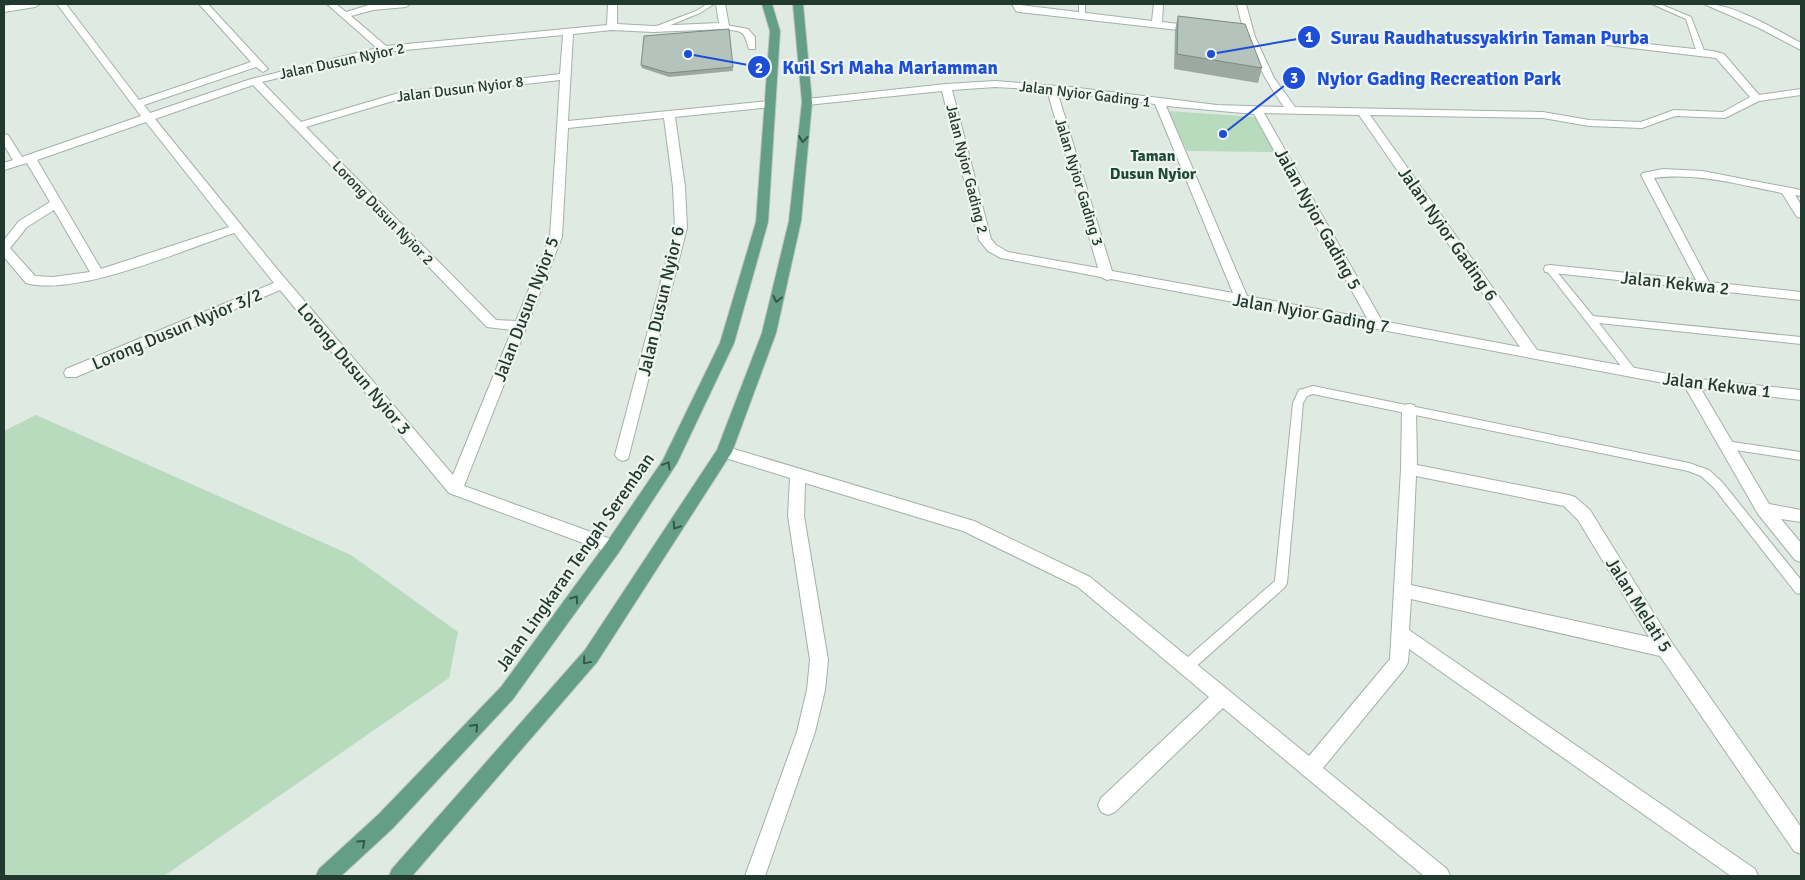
<svg xmlns="http://www.w3.org/2000/svg" width="1805" height="880" font-family="Signika,sans-serif">
<rect width="100%" height="100%" fill="#dfeae3"/>
<path fill="#b8dabd" d="M1168 111 1257 117 1276 152 1187 151Z
M36 415 351 555 458 632 449 678 164 876H4V431Z"/>
<g fill="none" stroke-linecap="round" stroke-linejoin="round">
<defs>
<path id="service" d="M707 4H714L700 13 656 31 649 29 696 11Z
M1079 4H1085V16L1079 15Z
M1652 4H1660L1691 17 1705 53 1704 55 1697 53 1686 19Z
M721 24 748 29 755 37V49H749C743 28 743 33 721 28Z
M1550 266 1553 267 1593 316 1801 337V344L1599 323 1637 372 1636 375H1628L1547 271 1545 269Z
M1313 386 1689 463 1709 470 1722 482 1801 580V594L1796 593 1714 488 1701 476 1688 471 1313 394 1307 396 1303 403 1287 583 1285 587 1191 671 1186 673 1181 671 1179 667 1181 663 1275 581 1293 403 1299 390Z
M1726 441 1801 452V460L1722 448 1720 445 1722 442Z"/>
<path id="minor" d="M19 4H40L35 7 4 12V6Z
M57 4H66L139 100 251 62 199 4H208L268 69 263 72 256 67 144 105 150 113 251 79 377 48 327 4H336L346 12 372 4H410L406 7 373 10 351 16 386 46 607 25 608 4H617V24L653 26 719 23 716 4H725L729 26 724 29 653 32 612 30 573 34 568 121 770 101 775 104 770 107 675 117 685 187 687 228 628 459 623 461 618 459 615 455 675 228 673 187 664 118 568 128 562 237 464 486 619 542 621 547 619 552 613 554 607 552 449 493 280 290 76 377H66L64 373 66 369 274 283 234 233C183 250 77 297 26 283L4 257V240L19 221 50 202 27 163 4 170V163L13 160 4 145V134L8 135 22 157 141 116ZM563 35 560 74 402 92 301 122 262 82 384 52ZM560 80 550 237 516 321 496 320 306 127 403 98ZM253 85 487 327 512 330 453 475 277 269 155 119ZM146 122 229 227 101 269 37 160ZM54 210 90 272 53 277 35 276 10 248 27 227Z
M1012 4 1152 21 1154 4H1163L1162 22 1196 26 1201 29 1196 32 1019 12 1016 11Z
M1237 4H1246L1255 37 1274 78 1295 107 1543 112 1589 120 1641 122 1674 110 1723 112 1750 97 1716 58 1607 45 1605 43 1610 40 1713 51 1724 54 1759 95 1801 89V95L1759 101 1725 118 1675 116 1642 128 1589 126 1543 118 1370 115 1537 350 1690 378 1801 390V400L1701 389 1769 504 1801 510V522L1781 519 1801 543V562L1795 560 1758 514 1685 387 1111 279 1107 280 1101 277 1001 258 988 251 979 240 942 91 807 105 802 102 807 99 946 84 995 81 1070 87 1217 105 1284 107C1261 74 1245 43 1237 4ZM995 87 1047 90 1098 268 1008 252 996 245 991 239 952 90ZM1057 91 1155 104 1233 293 1112 271ZM1166 106 1254 114 1367 318 1247 296ZM1264 113 1359 115 1520 347 1382 321Z
M1704 4C1730 2 1777 30 1801 43V50L1759 28Z
M1663 169 1702 171 1801 190V196L1795 195 1801 205V218L1797 217 1782 193C1741 185 1696 172 1654 178L1709 282 1801 292V300L1545 272 1544 269 1545 266 1550 265 1696 280 1641 175 1643 173Z
M1409 404 1414 405 1416 409 1417 465 1569 495 1575 497 1590 510 1672 643 1801 827V854L1794 851 1660 656 1411 599 1409 630 1755 869 1758 876H1731L1409 649 1408 662 1405 668 1323 768 1447 869 1450 876H1424L1223 708 1115 812 1108 815 1101 812 1098 805 1101 798 1209 697 1078 587 963 531 805 483 804 516 828 660 825 690 815 732 765 876H745L797 732 807 690 810 660 788 516 790 478 719 456 716 452 719 448 724 446 974 521 1090 577 1309 756 1390 659 1401 469 1402 409 1404 405ZM1416 476 1564 506 1578 520 1649 637 1411 585Z"/>
<path id="primary" d="M762 4H772L780 31 768 222 734 343 677 463 619 552 513 699 393 828 341 876H316L319 869 379 814 501 687 607 542 663 460 720 343 756 222 770 31Z
M793 4H803L812 102 801 221 776 333 732 452 597 662 412 876H389L392 869 585 650 717 450 762 333 789 221 802 102Z"/>
</defs>
<use href="#service" stroke="#a2b1a9" stroke-width="2"/>
<use href="#minor" stroke="#a2b1a9" stroke-width="2"/>
<use href="#primary" stroke="#bcc4c1" stroke-width="2"/>
<use href="#service" fill="#fff" fill-rule="evenodd"/>
<use href="#minor" fill="#fff" fill-rule="evenodd"/>
<use href="#primary" fill="#659e87" fill-rule="evenodd"/>
</g>
<path fill="#9ba9a2" d="M1178 16 1262 68 1258 83 1174 69 1175 30Z
M729 29 733 71 669 77 642 68 641 65Z"/>
<path fill="#b4c4bc" stroke="#7e8984" d="M1178 16 1245 24 1262 68 1177 54Z
M729 29 733 67 669 73 641 65 644 36Z"/>
<defs><path id="oneway-chevron" d="M-2-3.5L2.5 0L-2 3.5" fill="none" stroke-width="1.6" stroke-linecap="round" stroke-linejoin="round" transform="scale(1.25)"/></defs>
<g stroke="#355749">
<use href="#oneway-chevron" transform="translate(803 139) rotate(96)"/>
<use href="#oneway-chevron" transform="translate(777 299) rotate(103)"/>
<use href="#oneway-chevron" transform="translate(667 465) rotate(-59)"/>
<use href="#oneway-chevron" transform="translate(676 526) rotate(123)"/>
<use href="#oneway-chevron" transform="translate(575 599) rotate(-54)"/>
<use href="#oneway-chevron" transform="translate(586 661) rotate(130)"/>
<use href="#oneway-chevron" transform="translate(475 727) rotate(-47)"/>
<use href="#oneway-chevron" transform="translate(362 843) rotate(-42)"/>
</g>
<g text-anchor="middle" stroke-width="4.5" stroke-linejoin="round" paint-order="stroke">
<g font-size="15" fill="#21392f" stroke="#eff6f2">
<text transform="translate(342 61) rotate(-12)" y="5">Jalan Dusun Nyior 2</text>
<text transform="translate(460 89) rotate(-7)" y="5">Jalan Dusun Nyior 8</text>
<text transform="translate(1085 94) rotate(7)" y="5">Jalan Nyior Gading 1</text>
<text transform="translate(967 169) rotate(76)" y="5">Jalan Nyior Gading 2</text>
<text transform="translate(1079 182) rotate(73)" y="5">Jalan Nyior Gading 3</text>
<text transform="translate(383 213) rotate(46)" y="5">Lorong Dusun Nyior 2</text>
</g>
<g font-size="16" font-weight="bold" fill="#1e4a39" stroke="#eff6f2">
<text x="1153" y="161">Taman<tspan x="1153" dy="18">Dusun Nyior</tspan></text>
</g>
<g font-size="18" fill="#21392f" stroke="#eff6f2">
<text transform="translate(1318 219) rotate(61)" y="6">Jalan Nyior Gading 5</text>
<text transform="translate(1448 234) rotate(55)" y="6">Jalan Nyior Gading 6</text>
<text transform="translate(1675 283) rotate(6)" y="6">Jalan Kekwa 2</text>
<text transform="translate(661 301) rotate(-77)" y="6">Jalan Dusun Nyior 6</text>
<text transform="translate(526 309) rotate(-69)" y="6">Jalan Dusun Nyior 5</text>
<text transform="translate(1311 313) rotate(10)" y="6">Jalan Nyior Gading 7</text>
<text transform="translate(177 329) rotate(-23)" y="6">Lorong Dusun Nyior 3/2</text>
<text transform="translate(354 369) rotate(50)" y="6">Lorong Dusun Nyior 3</text>
<text transform="translate(1717 385) rotate(7)" y="6">Jalan Kekwa 1</text>
<text transform="translate(575 562) rotate(-55)" y="6">Jalan Lingkaran Tengah Seremban</text>
<text transform="translate(1639 605) rotate(58)" y="6">Jalan Melati 5</text>
</g>
</g>
<path fill="none" stroke="#1d4ed8" stroke-width="2" d="M1211 54L1309 37M688 54L759 67M1223 134L1294 78"/>
<g fill="#1d4ed8" stroke="#eff6f2" stroke-width="2">
<circle cx="1211" cy="54" r="5"/>
<circle cx="688" cy="54" r="5"/>
<circle cx="1223" cy="134" r="5"/>
<circle cx="1309" cy="37" r="12"/>
<circle cx="759" cy="67" r="12"/>
<circle cx="1294" cy="78" r="12"/>
</g>
<g font-size="15" text-anchor="middle" font-weight="bold" fill="#fff">
<text x="1309" y="42">1</text>
<text x="759" y="73">2</text>
<text x="1294" y="83">3</text>
</g>
<g font-size="19" text-anchor="middle" font-weight="bold" fill="#1d4ed8" stroke="#eff6f2" stroke-width="4.5" stroke-linejoin="round" paint-order="stroke">
<text x="1490" y="44">Surau Raudhatussyakirin Taman Purba</text>
<text x="890" y="74">Kuil Sri Maha Mariamman</text>
<text x="1439" y="85">Nyior Gading Recreation Park</text>
</g>
<rect width="1805" height="880" fill="none" stroke="#21392f" stroke-width="10"/>
</svg>
